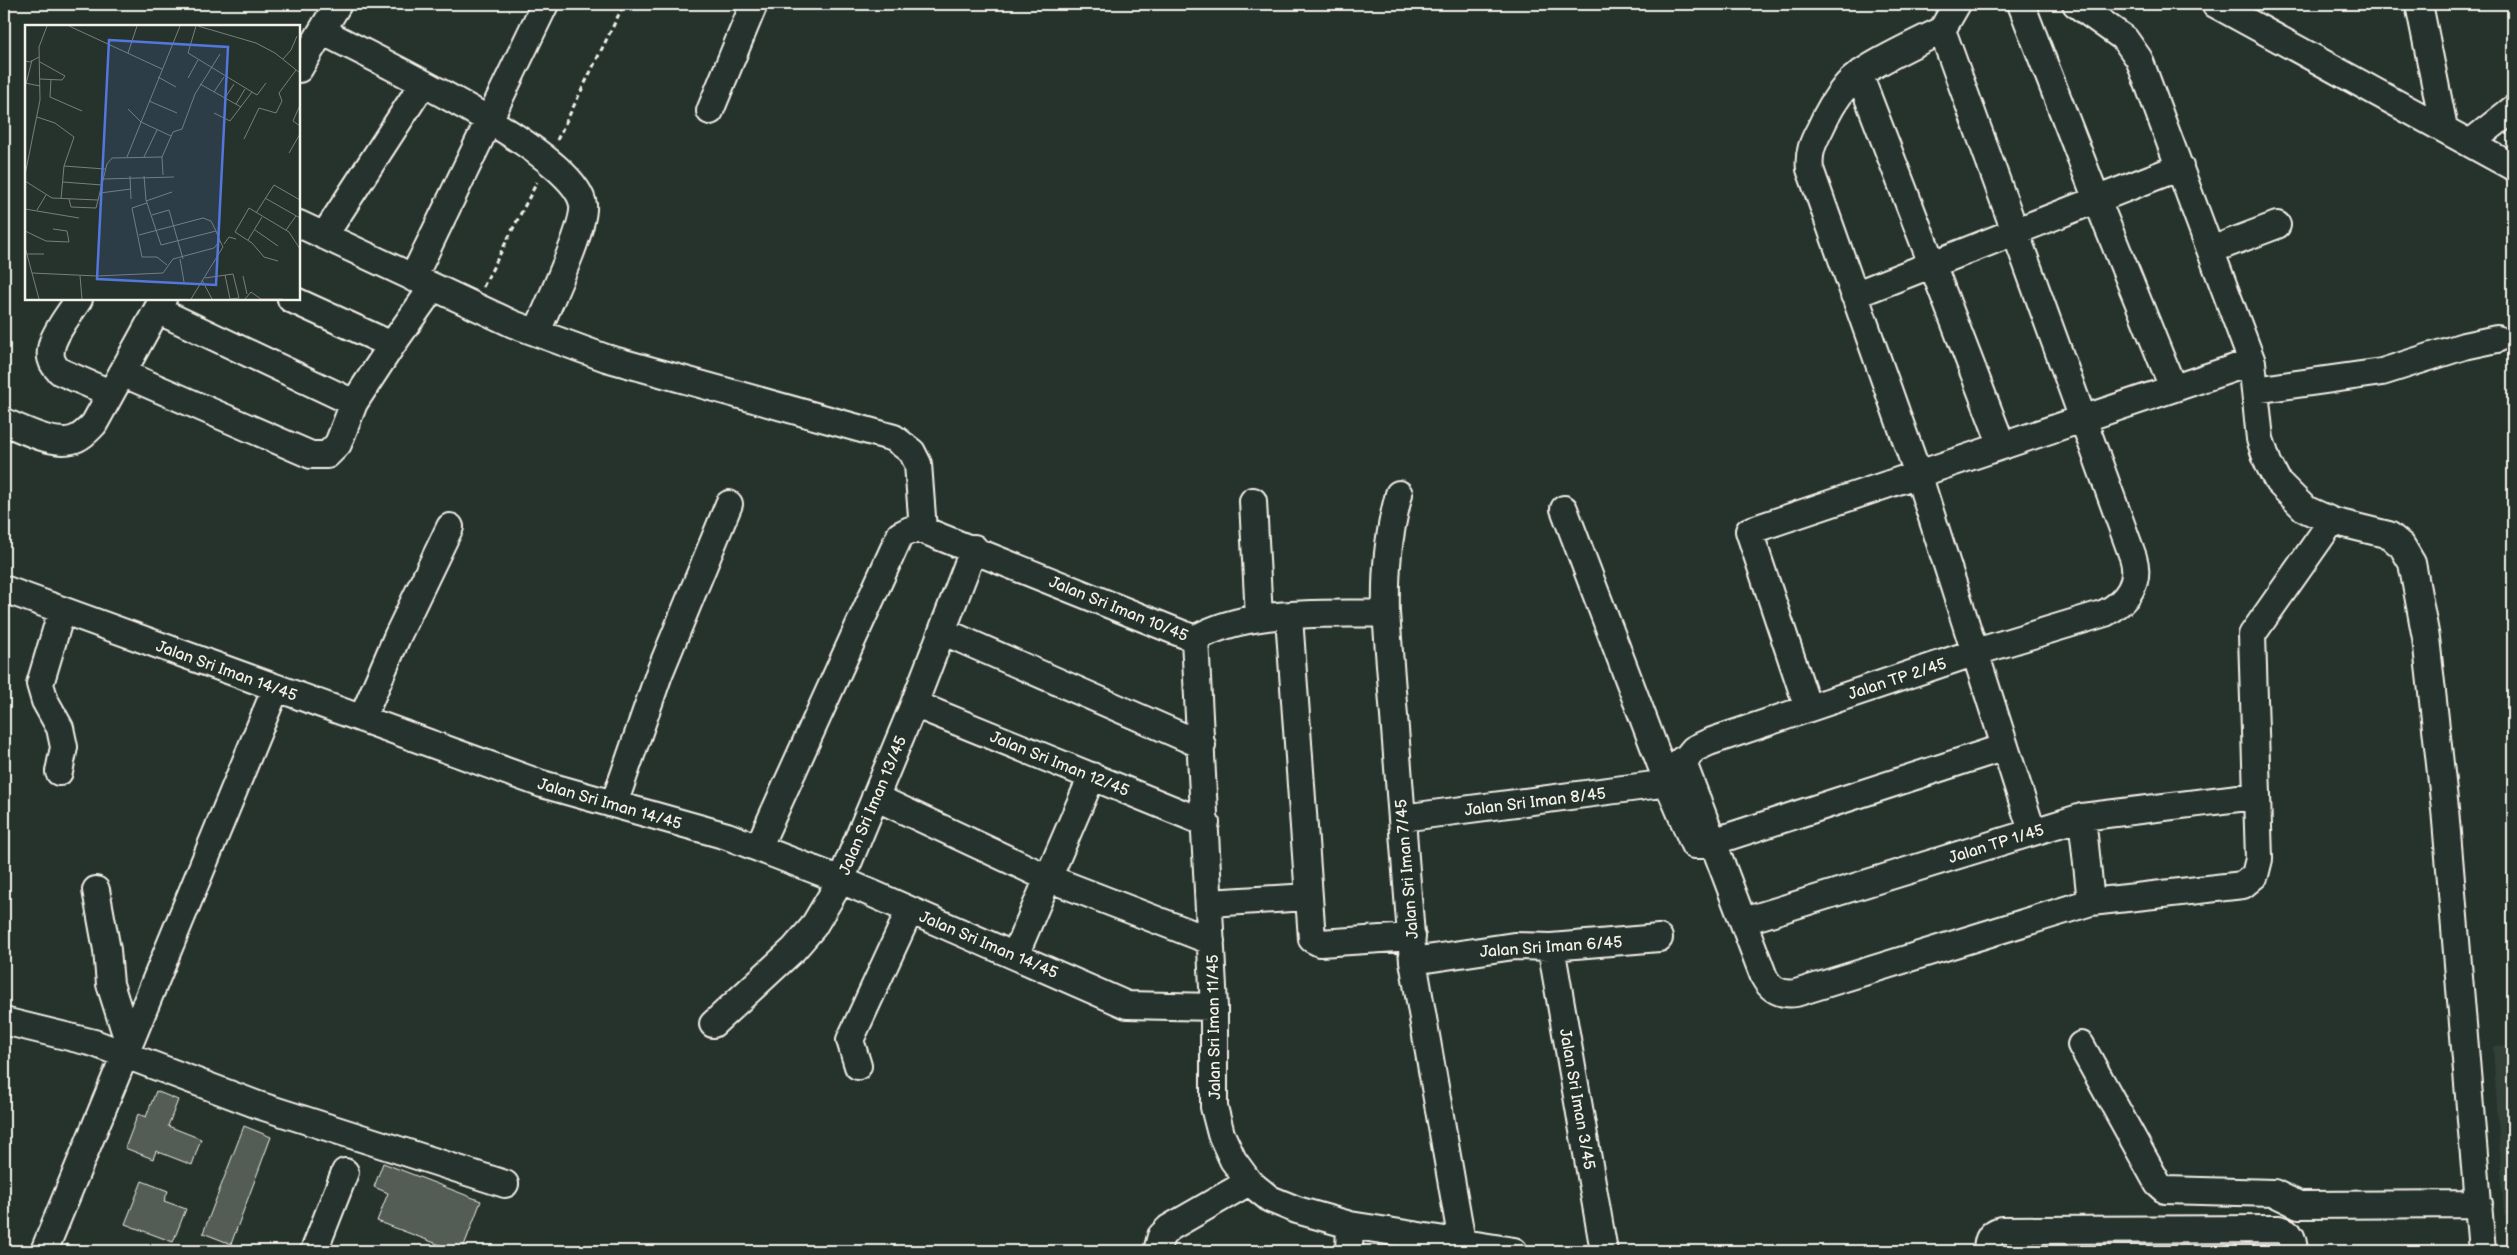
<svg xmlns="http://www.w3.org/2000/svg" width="2517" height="1255" font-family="'Balsamiq Sans',sans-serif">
<rect width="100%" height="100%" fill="#26332d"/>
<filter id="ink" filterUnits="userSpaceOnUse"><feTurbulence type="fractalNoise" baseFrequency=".02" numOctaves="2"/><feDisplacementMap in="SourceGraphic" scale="10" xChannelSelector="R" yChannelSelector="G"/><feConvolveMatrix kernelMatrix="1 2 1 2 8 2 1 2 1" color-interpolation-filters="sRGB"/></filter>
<g filter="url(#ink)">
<path fill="#333f39" d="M2513 1045V1215H2504L2493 1046Z"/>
<path fill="#525c55" stroke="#f4f1e8" d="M156 1091 178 1100 168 1126 201 1139 192 1165 156 1151 153 1159 125 1148 138 1114 146 1117Z
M244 1126 271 1137 231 1244 203 1233Z
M383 1163 481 1201 462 1251H456L377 1221 388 1193 374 1187Z
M142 1181 168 1191 164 1201 186 1209 173 1242 125 1224Z
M67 1244 86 1251H64Z"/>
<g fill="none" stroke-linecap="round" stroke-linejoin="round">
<defs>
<path id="minor" d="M2021 4 2097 200 2173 388
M2076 4 2125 39 2139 59 2252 362 2260 439 2268 463 2278 482 2305 509 2332 521 2389 535 2402 546 2412 563 2426 638 2445 809 2482 1251
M2215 4 2513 167
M2419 4 2444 128
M1942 30C1919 42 1860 68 1846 86 1835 99 1827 113 1820 129 1813 142 1808 153 1810 169L1918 474 2032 831
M322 31C372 58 576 152 583 205 586 226 547 307 537 332
M299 69 338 4
M1859 74 2002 446
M710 111 754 4
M2470 143 2513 109
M299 224 513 324 606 358 894 438 912 452 918 464 923 530 1195 639C1247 608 1326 615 1386 613
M324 236 422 85
M2211 250 2277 225
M413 278 545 4
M1854 295 2180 167
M79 299C67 319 34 353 61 372L110 393
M291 299 392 345
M157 310 354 403
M122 373 311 455H327L338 444 354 403 392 345 433 287
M2255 390 2382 372 2464 346 2497 339
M4 422C23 429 51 445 72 440 81 438 88 430 94 424L163 299
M1399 494C1388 536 1385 571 1386 613L1413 961 1462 1242
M1253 501 1259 618
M1564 509 1667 781 1694 845H1703L2005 747
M4 589 542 784 727 836 841 880 1127 1005 1214 1007
M1289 617 1312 939 1320 943 1412 937
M942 631 1202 745
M1195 639 1214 1007V1107L1221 1134 1233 1160 1249 1182 1270 1199 1297 1210 1350 1225 1514 1251
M914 704 1206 823
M1808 708 1749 531 2252 362
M362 719 397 637 450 527
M1682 760 1764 977C1771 990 1781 995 1796 993L2091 902 2243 885 2255 875 2259 859 2252 635 2332 521
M59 772 64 747 60 728 45 701 40 684 62 610
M875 797 1048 878 1211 941
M614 804 659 674 729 504
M2082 817 2091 902
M1402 818 1661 784 1667 781 1694 749 1709 742 1976 652 2105 613C2127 602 2141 582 2133 557L1942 30 1957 4
M758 848 900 535 910 530H923
M96 890 107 950 110 984 129 1044
M1209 903 1308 897
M1744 921 2082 817 2255 796
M1551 947 1604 1251
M1015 955 1092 776
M1413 961 1514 946 1551 947 1659 938
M4 1021 94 1043 258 1105 505 1184
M713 1024 794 949 813 927 841 880 914 704 974 548
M2081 1045 2158 1184 2165 1190 2274 1193 2299 1205 2479 1204
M858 1066 850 1040 910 910
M44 1251 276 688
M314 1251 345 1172
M1157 1251 1161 1236 1169 1228 1249 1182
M1349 1251 1350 1225
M1987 1251C1987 1240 1990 1233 2001 1230L2279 1229C2292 1231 2293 1240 2294 1251"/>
</defs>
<use href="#minor" stroke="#f4f1e8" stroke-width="30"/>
<path stroke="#f4f1e8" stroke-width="3" stroke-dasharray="5 4" stroke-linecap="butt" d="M557 140 624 4
M483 287 537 182"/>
<use href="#minor" stroke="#26332d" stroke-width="26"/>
</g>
</g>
<g text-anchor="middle" stroke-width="5" stroke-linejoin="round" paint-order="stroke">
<g font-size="16" fill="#f4f1e8" stroke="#26332d">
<text transform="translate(1119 608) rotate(22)" y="6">Jalan Sri Iman 10/45</text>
<text transform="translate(227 670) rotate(20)" y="6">Jalan Sri Iman 14/45</text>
<text transform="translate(1897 678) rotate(-18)" y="6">Jalan TP 2/45</text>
<text transform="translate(1060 763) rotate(22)" y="6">Jalan Sri Iman 12/45</text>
<text transform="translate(1535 801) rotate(-7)" y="6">Jalan Sri Iman 8/45</text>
<text transform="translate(610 803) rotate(16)" y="6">Jalan Sri Iman 14/45</text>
<text transform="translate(872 805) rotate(-67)" y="6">Jalan Sri Iman 13/45</text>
<text transform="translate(1996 843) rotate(-17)" y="6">Jalan TP 1/45</text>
<text transform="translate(1406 869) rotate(-95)" y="6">Jalan Sri Iman 7/45</text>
<text transform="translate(989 944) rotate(23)" y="6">Jalan Sri Iman 14/45</text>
<text transform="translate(1551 946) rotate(-4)" y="6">Jalan Sri Iman 6/45</text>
<text transform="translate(1213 1027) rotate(-91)" y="6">Jalan Sri Iman 11/45</text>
<text transform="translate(1578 1099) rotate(80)" y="6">Jalan Sri Iman 3/45</text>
</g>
</g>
<g transform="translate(25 25)">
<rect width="275" height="275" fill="#26332d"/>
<path fill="none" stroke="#787f78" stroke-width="1" d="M44 1 137 44M171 1 163 28 232 70 241 58M173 1 231 18 250 28 275 48M103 28 112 1M258 34 266 25 272 11M0 36 5 37 14 32M15 37 40 51 37 55 15 54M133 52 151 62M163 53 173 35M26 54 25 72 57 86M0 58 15 61M1 59 7 35M175 59 216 82M189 67 199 52M200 73 209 59M124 76 152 88M211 79 220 64M275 80 268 96 275 101M103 84 116 97 146 111M189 88 205 96 227 67M12 92 30 98 49 112 39 141 36 174M219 114 234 83 251 88 257 76 254 68 271 45M264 128 275 109M102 132 155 1M119 132 132 105M39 141 80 144M0 150 15 75 14 22 22 1M138 150 137 132 148 107 157 104 170 69 195 29M105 151 106 174M78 154 149 152M0 156 27 173 73 175M38 157 77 160M75 168 106 164M240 173 275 193M44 174 46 182 71 183 82 139 87 133 137 132M121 176 147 167M122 178 107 183 117 232H132L142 240M0 184 54 193M12 185 21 170M231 188 249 160 275 175M127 190 144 185 158 234M230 205 253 221M261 205 271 191M0 206 21 216 44 217 42 206 28 204M114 210 178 193 186 196 191 206M223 215 237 192M199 219 204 212 211 214M0 222 14 274M2 229H19M155 234 159 257M253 236 239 232 227 218 210 207 224 183 264 207 275 224M7 248 72 251 138 248 148 234 189 223 195 216 191 206 136 220 121 175 119 151M200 250 205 274M55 251 57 274M218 251 222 269M180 253 208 249 214 273 205 274M177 255 187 274M166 274 198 222 195 216M220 274 226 267 236 274H258"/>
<path fill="#5377dc" fill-opacity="0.15" stroke="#5377dc" stroke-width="2.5" d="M84 15 203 22 191 260 72 254Z"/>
<rect width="275" height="275" fill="none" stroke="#f4f1e8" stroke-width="2.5"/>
</g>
<rect width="2517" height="1255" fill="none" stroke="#26332d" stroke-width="20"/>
<rect x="10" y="10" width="2497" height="1235" fill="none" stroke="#f4f1e8" stroke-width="2" filter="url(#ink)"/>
</svg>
